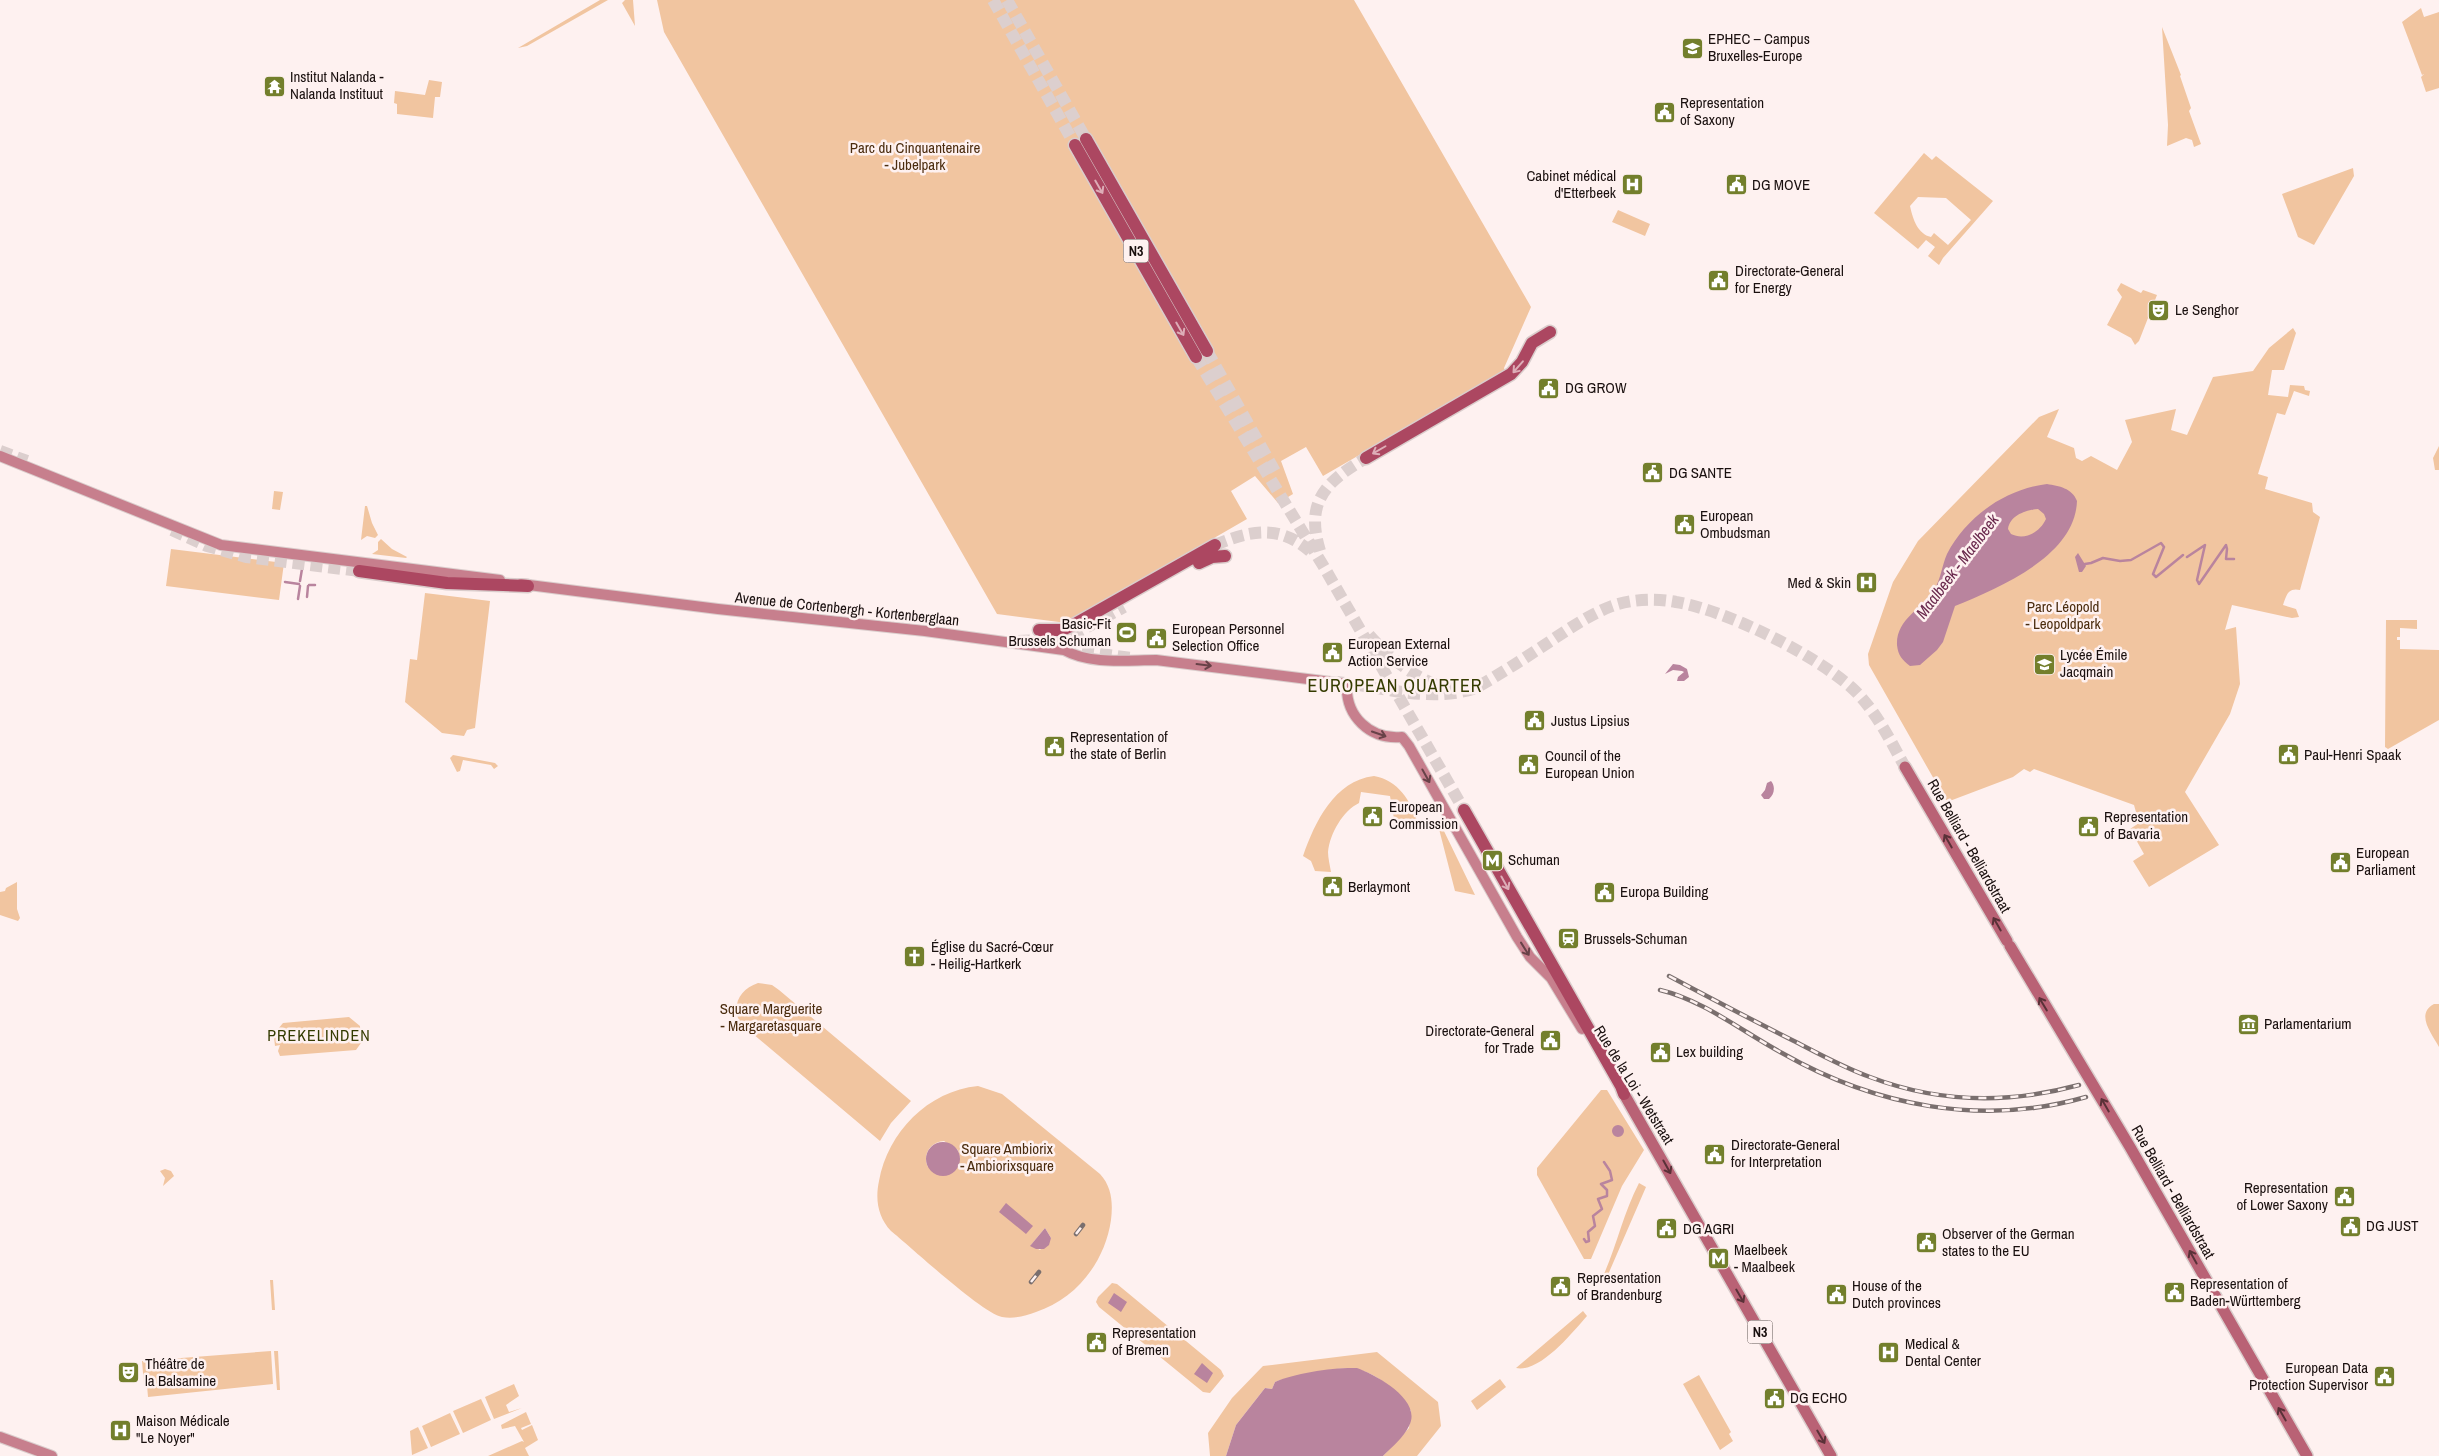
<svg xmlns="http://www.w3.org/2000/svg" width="2439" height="1456" font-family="'Archivo Narrow',sans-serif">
<rect width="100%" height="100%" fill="#fef1f0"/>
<path fill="#f1c5a0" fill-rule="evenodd" d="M600 0H608L527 46 518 48Z
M625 0H633L635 26 622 3Z
M657 0H1354L1531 307 1504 368 1505 371 1323 476 1306 447 1281 461 1293 494 1278 503 1255 476 1231 491 1247 519 1067 623 997 614 664 32ZM1092 136 1212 347 1192 359 1075 145Z
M2421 8 2424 17 2439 12V88L2426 92 2421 77 2424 74 2422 75 2402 22Z
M2162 27 2181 75 2180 76 2191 108 2189 111 2201 144 2194 147 2192 140 2186 138 2167 146 2168 125Z
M429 80 442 82 440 97H435L433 118 397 114V104L394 103 395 91 425 95Z
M1924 153 1932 160 1936 156 1993 201 1943 258 1939 265 1928 256 1935 247 1926 240 1918 249 1874 213ZM1918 197 1946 198 1971 220 1948 245 1934 233 1931 237C1918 234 1913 220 1910 206Z
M2353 168 2354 176 2314 245 2298 237 2282 194Z
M1618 210 1650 224 1645 236 1612 222Z
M2121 283 2141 293 2143 290 2157 295 2139 341 2135 345 2131 338 2107 325 2122 297 2117 290Z
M2293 328 2296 333 2284 370H2272L2268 395 2288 397 2290 385 2304 386 2305 390 2310 391 2309 396 2294 391 2285 415 2277 413 2258 474 2268 477 2265 489 2312 503 2313 512 2320 517 2300 590C2288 587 2286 596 2283 605L2296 609 2299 617 2292 618 2232 605 2225 630 2236 627 2240 684 2230 714 2185 792 2219 845 2149 887 2133 861 2144 854 2130 829 2139 823 2134 805 2034 769 2030 772 2024 769 2013 777 1947 802 1869 665 1868 654 1893 582 1918 541 2039 417 2059 409 2047 437 2074 448 2076 458 2082 461 2091 456 2117 470 2132 442 2125 420 2176 409 2171 430 2187 435 2213 377 2253 371 2269 348Z
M2439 446V470H2435L2433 458Z
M274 491 283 492 280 510 272 509Z
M365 506H367L372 523 378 535 375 538 367 536 361 540Z
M381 539 392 549 407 557 406 558 372 554 378 550V542Z
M171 549 284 563 279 600 166 586Z
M425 593 490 601 475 728 467 730 464 736 442 733 405 702 410 659 417 660Z
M2386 620H2417V629L2400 628V637H2397V640H2400V649L2439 650V720L2388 749 2385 747Z
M453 755 495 763 498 766 494 769 491 765 463 760 460 771 457 772 450 758Z
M1374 776C1398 780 1411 801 1418 823L1396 830 1390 796 1361 792 1359 803C1343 811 1330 833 1328 852 1328 858 1330 866 1331 872L1315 871 1311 861 1303 856C1315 822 1334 781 1374 776Z
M1442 827 1475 895 1455 891 1439 829Z
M17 882V909L20 918 18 921 0 915V892L5 891 6 888Z
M758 983 772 985 779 990 911 1101 891 1123 880 1141 740 1023C731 1005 740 989 758 983Z
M2434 1004H2439V1047C2432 1034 2415 1014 2434 1004Z
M349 1017 360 1026 361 1043 356 1050 280 1056 278 1051 280 1045 275 1046 273 1029H278L283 1023Z
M978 1086 1002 1094 1100 1174C1112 1187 1113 1203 1111 1220 1105 1262 1076 1299 1036 1312 1025 1316 1014 1319 1002 1317 982 1313 912 1248 891 1231 878 1217 875 1200 879 1181 888 1132 928 1091 978 1086ZM944 1141 958 1150 960 1158 928 1167C922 1155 930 1142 944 1141ZM1045 1228 1051 1238 1040 1250 1031 1245Z
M1601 1090H1607L1644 1150 1622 1186 1591 1259H1584L1537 1175V1168Z
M165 1169 171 1171 174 1176 163 1186 165 1178 160 1171Z
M1639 1183 1646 1187 1607 1277 1604 1274C1617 1244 1624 1212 1639 1183Z
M270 1280H273L275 1310H272Z
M1112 1283 1117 1284 1221 1370 1224 1376 1210 1393 1203 1392 1099 1307 1096 1302 1098 1297Z
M1583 1311 1587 1316C1572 1333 1540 1373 1516 1368Z
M271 1351 273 1384 148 1397 147 1385H144L142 1361Z
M274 1351H278L280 1390H277Z
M1377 1352 1438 1402 1441 1426 1417 1456H1383L1409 1428 1411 1411C1365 1352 1344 1368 1280 1380L1275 1382 1272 1389 1265 1388 1236 1425 1226 1456H1210L1208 1433 1232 1398 1263 1366Z
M1699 1375 1731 1432 1729 1434 1733 1441 1720 1450 1683 1384Z
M1500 1379 1506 1387 1477 1410 1471 1401Z
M514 1384 519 1396 506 1405 509 1412 522 1408 494 1419 485 1397Z
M481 1399 491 1420 463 1433 453 1411Z
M526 1412 531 1424 521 1428 522 1430 532 1425 538 1440 525 1448 529 1456H488L522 1441 524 1442 515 1426 502 1429 501 1425Z
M450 1413 460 1434 431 1447 422 1426Z
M418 1427 428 1448 412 1455 410 1431Z"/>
<path fill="#b9849e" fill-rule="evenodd" d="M2047 484C2059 486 2072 488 2077 501 2075 557 1998 588 1955 606L1943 642 1937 650 1920 665 1910 666C1902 660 1898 655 1897 645 1896 619 1922 609 1934 590 1941 579 1942 565 1947 554 1966 517 2005 489 2047 484ZM2038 509 2044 514 2046 519C2040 532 2025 541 2011 534L2008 529C2010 515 2026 510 2038 509Z
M2078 553 2086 566 2082 572H2079L2075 557Z
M1673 664 1680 665 1687 669 1689 677 1684 681H1677L1678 677 1684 672 1682 671 1673 670 1665 674Z
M1771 781C1776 787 1774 795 1769 799H1764L1761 795 1765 790 1767 783Z
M1612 1131a6 6 0 1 1 12 0a6 6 0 1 1-12 0Z
M926 1159a17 17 0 1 1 34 0a17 17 0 1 1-34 0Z
M1006 1203 1033 1226 1026 1234 999 1212Z
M1045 1228 1051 1238 1049 1245 1044 1249H1036L1030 1246Z
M1114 1293 1127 1302 1121 1312 1108 1303Z
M1202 1363 1213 1373 1207 1383 1194 1374Z
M1357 1368C1376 1375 1423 1400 1409 1426 1404 1437 1392 1447 1383 1456H1226L1236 1425 1265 1388 1272 1389 1275 1382C1294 1373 1335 1367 1357 1368Z"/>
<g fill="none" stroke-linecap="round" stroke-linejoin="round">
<path stroke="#b9849e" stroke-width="2.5" d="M2187 557 2205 545 2197 580 2199 584 2226 545 2227 549 2226 559H2234
M2085 564 2091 563 2103 558 2120 561 2131 560 2161 543 2164 547 2153 574 2156 577 2183 555
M300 581 302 569
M285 582 299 584
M309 585H315
M307 597 308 586
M298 599 300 586
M1584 1239 1586 1242 1589 1241 1588 1232 1595 1226 1593 1216 1602 1209 1598 1199 1607 1196V1190L1601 1184 1612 1180 1610 1171 1604 1162"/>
<path stroke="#dccfce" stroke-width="12" stroke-dasharray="12 6" stroke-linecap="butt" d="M993 0 1075 145
M1007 0 1086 139
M1207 351 1277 475
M1196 357 1324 567 1464 810
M0 451 27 461
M172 530 207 546 246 557 359 571
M1215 545C1251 530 1281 524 1312 553
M1320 551C1305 502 1325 482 1366 458
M1369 635C1390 659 1424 686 1456 690
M1018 641 1065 639 1124 607
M1064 649 1131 658
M1337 682C1382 687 1431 703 1476 688 1498 675 1519 662 1540 648 1563 633 1586 616 1612 606 1632 599 1656 598 1676 602 1726 610 1814 654 1852 688 1875 709 1890 740 1905 767"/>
<defs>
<path id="secondary" d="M0 456 221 545 500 580
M521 584 718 609 925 631 1064 650C1091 665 1127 660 1156 660L1347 684C1345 716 1370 740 1402 737L1409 746 1517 937 1530 957 1551 978 1582 1029
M0 1437 52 1456"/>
<path id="primary" d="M1905 767 2007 941
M2010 946 2130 1147 2307 1456
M1624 1094 1831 1456"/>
<path id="highway" d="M1086 139 1207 351
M1075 145 1196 357
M1366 458 1511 374 1522 362 1532 343 1550 332
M1199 563 1212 557 1225 556
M359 571 447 583 528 586
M1039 630H1062L1075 624 1215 545
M1464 810 1621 1086 1624 1094"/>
</defs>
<use href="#secondary" stroke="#dacdcc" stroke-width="12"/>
<use href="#primary" stroke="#dacdcc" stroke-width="14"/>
<use href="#highway" stroke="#dacdcc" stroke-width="15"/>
<use href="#secondary" stroke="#c77f8d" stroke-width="10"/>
<use href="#primary" stroke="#b96275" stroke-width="11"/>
<use href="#highway" stroke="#ac4761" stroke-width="12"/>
<defs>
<path id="rail" d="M1669 976C1712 999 1754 1021 1798 1043 1821 1055 1845 1068 1870 1077 1938 1103 2009 1104 2079 1085
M1660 990C1703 1000 1743 1032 1782 1053 1875 1106 1982 1127 2086 1097
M1076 1234 1083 1225
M1031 1282 1039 1272"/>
</defs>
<use href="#rail" stroke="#7a6f6e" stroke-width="4.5"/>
<use href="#rail" stroke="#fef1f0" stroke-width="2.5" stroke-dasharray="8" stroke-linecap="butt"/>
</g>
<defs><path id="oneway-shaft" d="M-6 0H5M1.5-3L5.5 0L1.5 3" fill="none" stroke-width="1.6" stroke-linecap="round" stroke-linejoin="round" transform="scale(1.25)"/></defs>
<g stroke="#ddadb7">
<use href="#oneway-shaft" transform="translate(1099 187) rotate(60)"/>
<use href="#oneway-shaft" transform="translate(1180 329) rotate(60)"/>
<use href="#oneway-shaft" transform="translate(1518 367) rotate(131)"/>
<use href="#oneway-shaft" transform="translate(1379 450) rotate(150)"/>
<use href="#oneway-shaft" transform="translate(1505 883) rotate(61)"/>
</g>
<g stroke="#684248">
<use href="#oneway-shaft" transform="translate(1204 665) rotate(7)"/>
<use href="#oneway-shaft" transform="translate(1379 734) rotate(19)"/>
<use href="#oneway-shaft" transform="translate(1426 776) rotate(61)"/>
<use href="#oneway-shaft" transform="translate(1525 949) rotate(58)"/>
</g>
<g stroke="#5a3138">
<use href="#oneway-shaft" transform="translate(1948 841) rotate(-120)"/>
<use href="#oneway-shaft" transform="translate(1997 924) rotate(-120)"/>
<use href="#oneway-shaft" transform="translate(2043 1004) rotate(-121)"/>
<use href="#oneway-shaft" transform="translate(2105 1105) rotate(-120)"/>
<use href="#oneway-shaft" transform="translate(1667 1167) rotate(61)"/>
<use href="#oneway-shaft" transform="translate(2193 1257) rotate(-119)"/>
<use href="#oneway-shaft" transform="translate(1740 1296) rotate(60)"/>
<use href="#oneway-shaft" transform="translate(2282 1414) rotate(-120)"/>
<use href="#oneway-shaft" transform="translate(1821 1437) rotate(60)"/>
</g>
<defs>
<symbol id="university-square" viewBox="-11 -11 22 22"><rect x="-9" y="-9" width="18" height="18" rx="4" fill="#737f2c" stroke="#fef1f0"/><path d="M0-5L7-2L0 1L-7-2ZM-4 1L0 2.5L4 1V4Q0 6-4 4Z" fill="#fff"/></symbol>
<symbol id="temple-square" viewBox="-11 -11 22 22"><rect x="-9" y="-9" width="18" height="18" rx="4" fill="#737f2c" stroke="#fef1f0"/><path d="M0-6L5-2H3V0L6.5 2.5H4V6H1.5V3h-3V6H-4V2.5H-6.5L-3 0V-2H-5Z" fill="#fff"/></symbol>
<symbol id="civic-square" viewBox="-11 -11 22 22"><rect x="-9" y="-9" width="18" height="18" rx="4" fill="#737f2c" stroke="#fef1f0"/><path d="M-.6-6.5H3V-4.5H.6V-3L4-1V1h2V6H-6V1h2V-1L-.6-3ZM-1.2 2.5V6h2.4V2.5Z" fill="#fff"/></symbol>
<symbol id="hospital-square" viewBox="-11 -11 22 22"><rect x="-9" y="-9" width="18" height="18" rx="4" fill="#737f2c" stroke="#fef1f0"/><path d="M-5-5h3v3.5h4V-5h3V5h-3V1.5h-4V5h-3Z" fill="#fff"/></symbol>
<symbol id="theatre-square" viewBox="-11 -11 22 22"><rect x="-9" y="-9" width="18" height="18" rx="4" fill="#737f2c" stroke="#fef1f0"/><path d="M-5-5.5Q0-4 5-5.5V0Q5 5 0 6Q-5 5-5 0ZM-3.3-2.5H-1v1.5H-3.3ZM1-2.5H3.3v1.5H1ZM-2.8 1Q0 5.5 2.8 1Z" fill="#fff"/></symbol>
<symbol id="stadium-square" viewBox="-11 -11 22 22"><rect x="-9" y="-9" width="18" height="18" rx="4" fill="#737f2c" stroke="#fef1f0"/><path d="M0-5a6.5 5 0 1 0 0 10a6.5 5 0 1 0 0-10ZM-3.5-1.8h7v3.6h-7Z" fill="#fff"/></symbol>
<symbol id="school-square" viewBox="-11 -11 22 22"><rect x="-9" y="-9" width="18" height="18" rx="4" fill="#737f2c" stroke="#fef1f0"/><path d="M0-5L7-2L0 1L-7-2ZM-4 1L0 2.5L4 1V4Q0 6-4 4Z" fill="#fff"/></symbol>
<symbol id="metro-square" viewBox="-11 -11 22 22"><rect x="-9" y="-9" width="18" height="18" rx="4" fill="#737f2c" stroke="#fef1f0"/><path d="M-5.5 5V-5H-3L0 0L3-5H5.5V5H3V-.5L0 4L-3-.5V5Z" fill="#fff"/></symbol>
<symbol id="station-square" viewBox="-11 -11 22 22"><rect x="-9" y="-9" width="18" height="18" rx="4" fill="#737f2c" stroke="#fef1f0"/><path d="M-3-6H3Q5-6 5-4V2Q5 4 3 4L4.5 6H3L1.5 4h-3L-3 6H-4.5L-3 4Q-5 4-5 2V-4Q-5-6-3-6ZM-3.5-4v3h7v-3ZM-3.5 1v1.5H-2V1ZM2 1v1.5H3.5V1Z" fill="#fff"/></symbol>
<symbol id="church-square" viewBox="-11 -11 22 22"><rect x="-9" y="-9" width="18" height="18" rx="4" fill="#737f2c" stroke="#fef1f0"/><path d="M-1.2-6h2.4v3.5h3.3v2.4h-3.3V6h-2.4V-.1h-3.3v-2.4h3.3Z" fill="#fff"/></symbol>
<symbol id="museum-square" viewBox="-11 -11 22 22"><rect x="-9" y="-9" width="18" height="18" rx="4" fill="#737f2c" stroke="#fef1f0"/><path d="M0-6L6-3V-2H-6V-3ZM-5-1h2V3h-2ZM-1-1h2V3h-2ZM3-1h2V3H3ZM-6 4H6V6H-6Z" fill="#fff"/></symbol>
</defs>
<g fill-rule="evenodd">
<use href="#university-square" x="1680" y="36" width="25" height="25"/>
<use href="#temple-square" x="262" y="74" width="25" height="25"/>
<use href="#civic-square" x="1652" y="100" width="25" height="25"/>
<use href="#hospital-square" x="1620" y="172" width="25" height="25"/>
<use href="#civic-square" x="1724" y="172" width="25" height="25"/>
<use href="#civic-square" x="1706" y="268" width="25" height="25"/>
<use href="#theatre-square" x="2146" y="298" width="25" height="25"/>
<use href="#civic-square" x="1536" y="376" width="25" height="25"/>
<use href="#civic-square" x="1640" y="460" width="25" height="25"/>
<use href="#civic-square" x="1672" y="512" width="25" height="25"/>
<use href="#hospital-square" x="1854" y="570" width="25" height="25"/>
<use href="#stadium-square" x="1114" y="620" width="25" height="25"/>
<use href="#civic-square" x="1144" y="626" width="25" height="25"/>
<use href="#civic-square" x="1320" y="640" width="25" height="25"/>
<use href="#school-square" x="2032" y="652" width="25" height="25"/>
<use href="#civic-square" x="1522" y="708" width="25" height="25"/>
<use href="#civic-square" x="1042" y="734" width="25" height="25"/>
<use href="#civic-square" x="2276" y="742" width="25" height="25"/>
<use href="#civic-square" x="1516" y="752" width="25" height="25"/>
<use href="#civic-square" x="1360" y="804" width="25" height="25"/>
<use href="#civic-square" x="2076" y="814" width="25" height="25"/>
<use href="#metro-square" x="1480" y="848" width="25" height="25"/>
<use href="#civic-square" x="2328" y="850" width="25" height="25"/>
<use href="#civic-square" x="1320" y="874" width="25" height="25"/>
<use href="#civic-square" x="1592" y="880" width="25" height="25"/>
<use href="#station-square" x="1556" y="926" width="25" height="25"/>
<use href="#church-square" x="902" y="944" width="25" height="25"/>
<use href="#museum-square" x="2236" y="1012" width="25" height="25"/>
<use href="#civic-square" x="1538" y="1028" width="25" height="25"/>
<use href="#civic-square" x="1648" y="1040" width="25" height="25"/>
<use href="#civic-square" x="1702" y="1142" width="25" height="25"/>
<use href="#civic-square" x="2332" y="1184" width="25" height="25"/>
<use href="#civic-square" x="2338" y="1214" width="25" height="25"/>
<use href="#civic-square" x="1654" y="1216" width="25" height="25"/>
<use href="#civic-square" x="1914" y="1230" width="25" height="25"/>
<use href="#metro-square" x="1706" y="1246" width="25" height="25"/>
<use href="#civic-square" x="1548" y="1274" width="25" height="25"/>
<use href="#civic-square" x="2162" y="1280" width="25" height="25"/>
<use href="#civic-square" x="1824" y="1282" width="25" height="25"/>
<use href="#civic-square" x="1084" y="1330" width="25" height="25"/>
<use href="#hospital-square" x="1876" y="1340" width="25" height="25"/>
<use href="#theatre-square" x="116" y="1360" width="25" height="25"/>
<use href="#civic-square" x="2372" y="1364" width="25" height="25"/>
<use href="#civic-square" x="1762" y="1386" width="25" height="25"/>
<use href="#hospital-square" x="108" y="1418" width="25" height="25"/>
</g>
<g text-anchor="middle" stroke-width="5" stroke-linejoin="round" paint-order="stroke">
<g fill="#fef1f0" stroke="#5e5452" stroke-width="1">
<rect x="1123.5" y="239.5" width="25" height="23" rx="4"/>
<rect x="1747.5" y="1320.5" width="25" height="23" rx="4"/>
</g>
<g font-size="14" font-weight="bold" fill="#1a100f">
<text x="1136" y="256">N3</text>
<text x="1760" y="1337">N3</text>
</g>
<g font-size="15" fill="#1a100f" stroke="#fef1f0" text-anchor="start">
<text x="1708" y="44">EPHEC – Campus<tspan x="1708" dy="17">Bruxelles-Europe</tspan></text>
<text x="290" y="82">Institut Nalanda -<tspan x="290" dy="17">Nalanda Instituut</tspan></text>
<text x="1680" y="108">Representation<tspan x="1680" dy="17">of Saxony</tspan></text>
<text x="1616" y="181" text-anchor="end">Cabinet médical<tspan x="1616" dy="17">d'Etterbeek</tspan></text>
<text x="1752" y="190">DG MOVE</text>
<text x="1735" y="276">Directorate-General<tspan x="1735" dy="17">for Energy</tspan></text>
<text x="2175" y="315">Le Senghor</text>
<text x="1565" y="393">DG GROW</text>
<text x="1669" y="478">DG SANTE</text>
<text x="1700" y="521">European<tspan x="1700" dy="17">Ombudsman</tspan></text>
<text x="1851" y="588" text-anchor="end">Med &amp; Skin</text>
<text x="1111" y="629" text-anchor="end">Basic-Fit<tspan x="1111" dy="17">Brussels Schuman</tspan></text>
<text x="1172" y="634">European Personnel<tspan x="1172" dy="17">Selection Office</tspan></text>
<text x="1348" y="649">European External<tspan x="1348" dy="17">Action Service</tspan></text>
<text x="2060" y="660">Lycée Émile<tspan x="2060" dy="17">Jacqmain</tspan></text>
<text x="1551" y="726">Justus Lipsius</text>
<text x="1070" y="742">Representation of<tspan x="1070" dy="17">the state of Berlin</tspan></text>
<text x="2304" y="760">Paul-Henri Spaak</text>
<text x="1545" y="761">Council of the<tspan x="1545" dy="17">European Union</tspan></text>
<text x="1389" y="812">European<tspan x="1389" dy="17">Commission</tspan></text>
<text x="2104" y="822">Representation<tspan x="2104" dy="17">of Bavaria</tspan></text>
<text x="2356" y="858">European<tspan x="2356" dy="17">Parliament</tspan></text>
<text x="1508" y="865">Schuman</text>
<text x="1348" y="892">Berlaymont</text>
<text x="1620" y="897">Europa Building</text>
<text x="1584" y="944">Brussels-Schuman</text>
<text x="931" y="952">Église du Sacré-Cœur<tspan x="931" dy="17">- Heilig-Hartkerk</tspan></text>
<text x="2264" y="1029">Parlamentarium</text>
<text x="1534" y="1036" text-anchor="end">Directorate-General<tspan x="1534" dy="17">for Trade</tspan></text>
<text x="1676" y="1057">Lex building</text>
<text x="1731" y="1150">Directorate-General<tspan x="1731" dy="17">for Interpretation</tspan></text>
<text x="2328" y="1193" text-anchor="end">Representation<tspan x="2328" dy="17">of Lower Saxony</tspan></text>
<text x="2366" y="1231">DG JUST</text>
<text x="1683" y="1234">DG AGRI</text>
<text x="1942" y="1239">Observer of the German<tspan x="1942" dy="17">states to the EU</tspan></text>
<text x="1734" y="1255">Maelbeek<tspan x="1734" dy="17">- Maalbeek</tspan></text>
<text x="1577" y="1283">Representation<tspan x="1577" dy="17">of Brandenburg</tspan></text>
<text x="2190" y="1289">Representation of<tspan x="2190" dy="17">Baden-Württemberg</tspan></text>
<text x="1852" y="1291">House of the<tspan x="1852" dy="17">Dutch provinces</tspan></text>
<text x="1112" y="1338">Representation<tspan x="1112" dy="17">of Bremen</tspan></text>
<text x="1905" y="1349">Medical &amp;<tspan x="1905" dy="17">Dental Center</tspan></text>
<text x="145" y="1369">Théâtre de<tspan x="145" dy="17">la Balsamine</tspan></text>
<text x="2368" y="1373" text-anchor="end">European Data<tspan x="2368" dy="17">Protection Supervisor</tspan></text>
<text x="1790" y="1403">DG ECHO</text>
<text x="136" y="1426">Maison Médicale<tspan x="136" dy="17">"Le Noyer"</tspan></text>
</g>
<g font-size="15" fill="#4b2c0e" stroke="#fef1f0">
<text x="915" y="153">Parc du Cinquantenaire<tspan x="915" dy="17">- Jubelpark</tspan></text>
<text x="2063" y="612">Parc Léopold<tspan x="2063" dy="17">- Leopoldpark</tspan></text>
<text x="771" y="1014">Square Marguerite<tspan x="771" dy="17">- Margaretasquare</tspan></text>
<text x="1007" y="1154">Square Ambiorix<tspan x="1007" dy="17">- Ambiorixsquare</tspan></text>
</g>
<g font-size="15" fill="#1a100f" stroke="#fef1f0">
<text transform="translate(847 609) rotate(6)" y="5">Avenue de Cortenbergh - Kortenberglaan</text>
<text transform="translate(1969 846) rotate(60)" y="5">Rue Belliard - Belliardstraat</text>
<text transform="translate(1634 1085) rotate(58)" y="5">Rue de la Loi - Wetstraat</text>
<text transform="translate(2173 1192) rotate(60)" y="5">Rue Belliard - Belliardstraat</text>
</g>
<g font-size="16" font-style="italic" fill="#6a294d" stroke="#fef1f0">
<text transform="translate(1957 566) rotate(-53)" y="6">Maalbeek - Maelbeek</text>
</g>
<g font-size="16" letter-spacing="1" fill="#343b00" stroke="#fef1f0">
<text x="319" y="1041">PREKELINDEN</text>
</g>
<g font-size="18" letter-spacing="1" fill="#343b00" stroke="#fef1f0">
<text x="1395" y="692">EUROPEAN QUARTER</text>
</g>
</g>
</svg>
